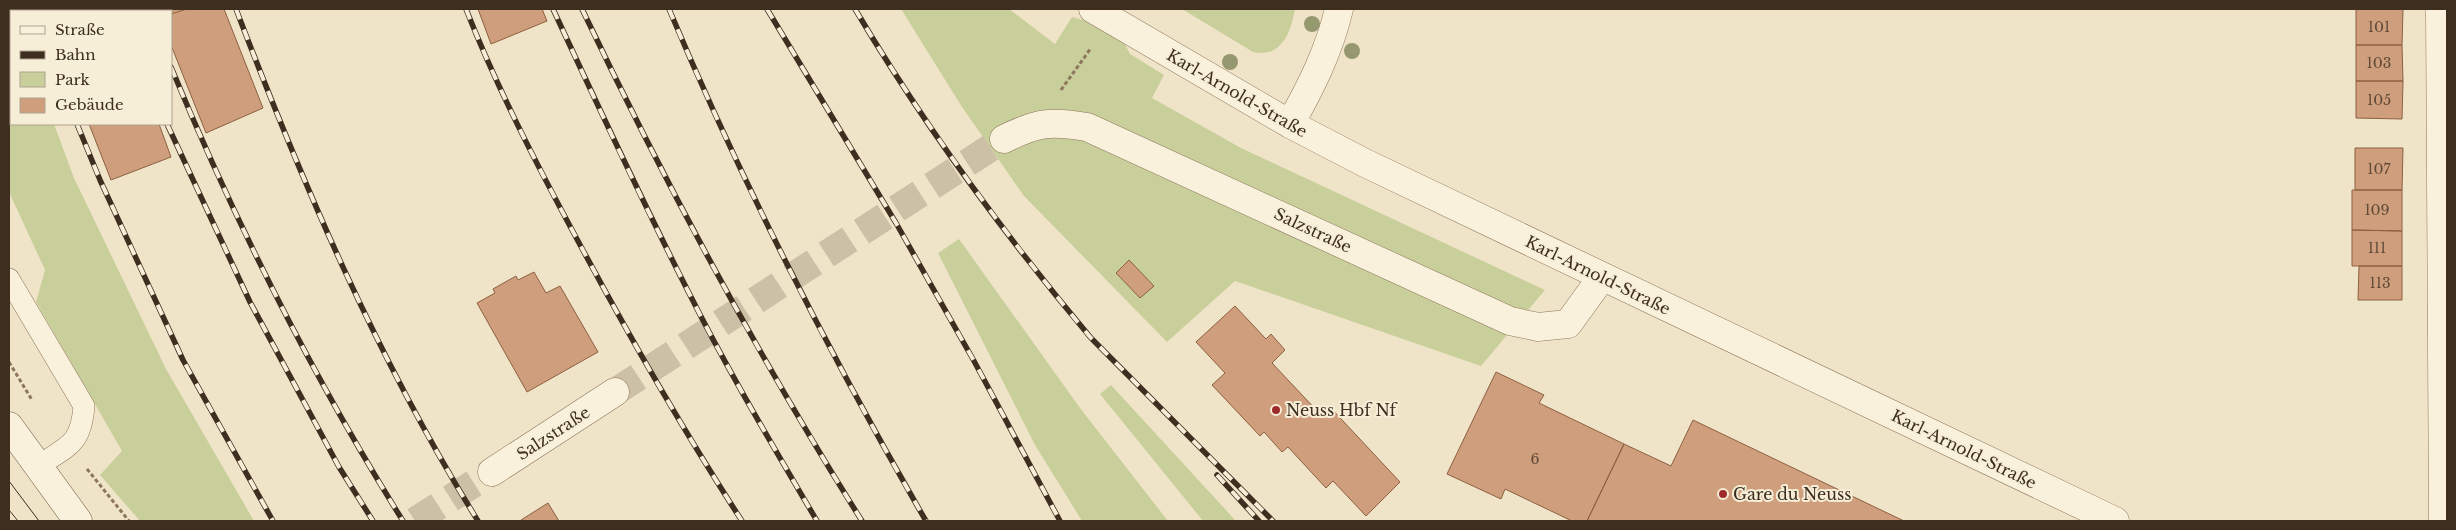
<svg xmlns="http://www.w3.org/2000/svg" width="2456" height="530" font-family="'Libre Baskerville',serif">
<rect width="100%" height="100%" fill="#f0e4c8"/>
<path fill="#c9cf9b" d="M9 9 11 12V124H54L74 178 166 369 254 521H140L100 475 122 451 36 302 45 270 9 192Z
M901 9H1009L1055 44 1072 17 1097 24 1123 40 1130 54 1164 75 1152 98 1241 148 1545 290 1481 366 1235 281 1167 342 1024 196 962 107Z
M1182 9H1295C1291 32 1282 58 1253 52Z
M959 239 1080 408 1168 521H1082L1035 445 938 253Z
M1111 385 1236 521H1203L1100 394Z"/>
<path fill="#cf9f7d" stroke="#8d5f41" d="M12 9H187L171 14V11H13Z
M43 9H115L116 11H44Z
M157 9H224L263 108 206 133 171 45V11H158Z
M478 9H542L547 21 491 44Z
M2356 9H2403L2402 45H2356Z
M2356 45H2402L2403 81H2356Z
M2356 81H2403L2402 119 2356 118Z
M89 124H159L171 157 111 180Z
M2355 148H2403L2402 190H2355Z
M2352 190H2402V231L2352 230Z
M2352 230 2402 231V266H2352Z
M1129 260 1154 286 1140 298 1116 273Z
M2359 266H2402V300H2358Z
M534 272 546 293 560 286 598 352 527 392 477 303 495 293 493 289 516 276 518 280Z
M1235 306 1266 339 1271 334 1285 350 1272 363 1320 414 1329 406 1400 482 1366 516 1333 481 1326 488 1288 447 1282 452 1264 432 1260 436 1212 385 1225 373 1196 342Z
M1496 372 1544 395 1539 403 1624 444 1587 521H1572L1505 489 1501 499 1447 474Z
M1693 420 1904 521H1587L1624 444 1671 466Z
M548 503 559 521H522L521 520Z"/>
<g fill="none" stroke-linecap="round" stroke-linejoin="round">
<path stroke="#ccc0a6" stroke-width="28" stroke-dasharray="28 14" stroke-linecap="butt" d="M615 392 1004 139
M415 521 492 472"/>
<defs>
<path id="lane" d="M9 279 84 406C81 445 68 446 38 466"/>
<path id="street" d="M1093 9 1290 124 1365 163 2115 521
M2440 9 2443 521
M1290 124C1311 87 1329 51 1339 9
M1004 139C1038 122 1050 121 1087 127L1510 321 1538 327 1568 324 1602 277
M492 472 615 392"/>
<path id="secondary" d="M9 426 78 521"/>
</defs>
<use href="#lane" stroke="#8d765c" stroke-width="22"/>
<use href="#street" stroke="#8d765c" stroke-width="29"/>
<use href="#secondary" stroke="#6f573f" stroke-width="29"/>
<path stroke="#8d765c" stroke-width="3" stroke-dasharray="4 2.5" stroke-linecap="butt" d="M1061 90 1091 48
M9 362 32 400
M87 469 129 521"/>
<use href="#lane" stroke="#faf1dc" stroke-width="21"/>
<use href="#street" stroke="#faf1dc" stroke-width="28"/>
<use href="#secondary" stroke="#faf1dc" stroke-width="28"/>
<path stroke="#3d2e20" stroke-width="1" d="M9 481 39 521
M9 510 18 521"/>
<defs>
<path id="rail" d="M33 9 34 11
M121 9 122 11
M147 9 148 11
M236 9C303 185 378 360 478 521
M466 9C497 88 537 165 578 241 629 336 683 430 742 521
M553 9C597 104 641 199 689 293 728 371 773 446 817 521
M582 9C666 185 758 356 862 521
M669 9C743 185 830 355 926 521
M767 9 896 223 974 361 1060 521
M855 9C922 122 1007 238 1091 338L1273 521
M171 67C236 224 313 377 403 521
M77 124 100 180 183 360 273 521
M167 124 250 302 339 467 373 521
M1217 475 1259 521"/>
</defs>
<use href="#rail" stroke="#3d2e20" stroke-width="5.5"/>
<use href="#rail" stroke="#f7eed8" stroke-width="4" stroke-dasharray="11" stroke-linecap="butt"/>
</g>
<g fill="#96986f">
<circle cx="1312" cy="24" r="8"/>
<circle cx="1352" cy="51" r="8"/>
<circle cx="1230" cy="62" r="8"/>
</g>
<g fill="#9e2a2b" stroke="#f7eed8" stroke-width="2">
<circle cx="1276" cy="410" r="5"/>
<circle cx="1723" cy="494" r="5"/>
</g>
<g text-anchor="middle" stroke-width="4" stroke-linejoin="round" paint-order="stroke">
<g font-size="14" fill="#624a37">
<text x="2379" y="32">101</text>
<text x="2379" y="68">103</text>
<text x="2379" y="105">105</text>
<text x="2379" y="174">107</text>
<text x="2377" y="215">109</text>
<text x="2377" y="253">111</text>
<text x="2380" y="288">113</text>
<text x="1535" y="464">6</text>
</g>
<g font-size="16" fill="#3d2e20" stroke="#f7eed8">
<text transform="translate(1237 93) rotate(30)" y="6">Karl-Arnold-Straße</text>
<text transform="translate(1313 230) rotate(25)" y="6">Salzstraße</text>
<text transform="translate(1598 275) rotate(26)" y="6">Karl-Arnold-Straße</text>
<text transform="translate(553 433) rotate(-33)" y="6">Salzstraße</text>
<text transform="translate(1964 449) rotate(26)" y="6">Karl-Arnold-Straße</text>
</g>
<g font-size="16" fill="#3d2e20" stroke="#f7eed8" text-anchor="start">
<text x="1286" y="416">Neuss Hbf Nf</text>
<text x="1733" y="500">Gare du Neuss</text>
</g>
</g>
<rect width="2456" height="530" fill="none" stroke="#3d2e20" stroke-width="20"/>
<rect x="10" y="10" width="162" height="115" fill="#f7eed8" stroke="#ada18e"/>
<rect x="20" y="26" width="25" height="8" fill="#faf1dc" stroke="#ada18e"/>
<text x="55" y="35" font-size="15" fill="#3d2e20">Straße</text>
<rect x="20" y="51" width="25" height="8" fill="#3d2e20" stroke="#ada18e"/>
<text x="55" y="60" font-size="15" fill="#3d2e20">Bahn</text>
<rect x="20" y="72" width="25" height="15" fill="#c9cf9b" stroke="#ada18e"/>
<text x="55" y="85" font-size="15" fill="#3d2e20">Park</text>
<rect x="20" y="98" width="25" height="15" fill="#cf9f7d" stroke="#ada18e"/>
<text x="55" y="110" font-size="15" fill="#3d2e20">Gebäude</text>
</svg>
